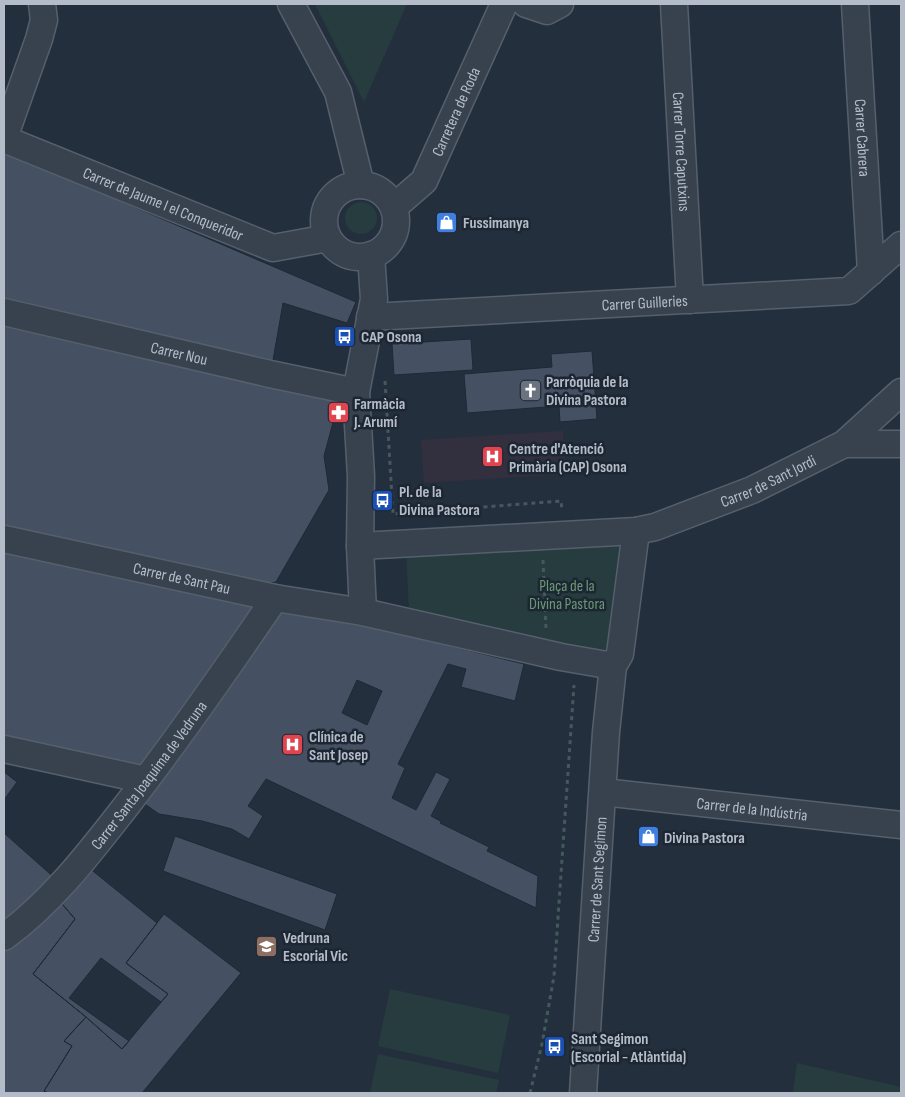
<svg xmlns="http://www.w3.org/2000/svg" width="905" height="1097" font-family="'Sofia Sans Condensed',sans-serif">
<rect width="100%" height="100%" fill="#242f3e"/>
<path fill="#32303f" d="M563 431 565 474 424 483 421 440Z"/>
<path fill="#263c3f" d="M315 4H407L364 102Z
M345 218a16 16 0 1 1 32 0a16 16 0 1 1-32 0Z
M629 540 610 657 409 610 406 551Z
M390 989 510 1015 498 1073 378 1046Z
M378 1054 499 1080 496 1093H370Z
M797 1063 901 1087V1093H793Z"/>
<path fill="#455162" stroke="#1f2835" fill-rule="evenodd" d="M4 151 356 302 347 323 283 303 272 366 4 303Z
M4 320 339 400 324 456 329 490 276 582 246 587 4 528Z
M471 339 473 370 394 375 392 344Z
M592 351 597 419 560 422 559 406 467 413 464 374 552 367 551 354Z
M4 548 261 606 144 774 4 742Z
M279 604 524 664 515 701 461 687 466 669 448 664 398 764 405 768 392 798 416 810 436 772 450 779 431 816 442 822 440 823 489 847 487 851 538 876 536 908 266 779 248 806 263 816 249 839 232 829 202 821 159 814 142 802ZM357 680 382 691 367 725 342 713Z
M4 772 17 782 4 800Z
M4 833 58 881 4 928Z
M175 836 337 894 325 930 163 871Z
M88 867 157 923 126 963 168 994 161 1002 101 958 69 998 129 1041 122 1049 86 1017 33 974 75 919 57 898Z
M57 898 75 919 33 974 86 1017 64 1041 72 1046 44 1091 48 1093H4V939Z
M164 914 241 973 142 1093H48L44 1091 72 1046 64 1041 86 1017 122 1049 168 994 126 963Z"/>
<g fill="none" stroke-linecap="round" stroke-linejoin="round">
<defs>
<g id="minor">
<path d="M291 4 338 92 361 185"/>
<path d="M526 4 547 11 560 4"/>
<path id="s1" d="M674 4 690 300"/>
<path id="s2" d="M855 4 871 272"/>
<path d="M4 138 39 39 44 20 42 4"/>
<path id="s3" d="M4 139 273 248 328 238"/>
<circle cx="360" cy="221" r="36"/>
<path id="s4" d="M394 207 424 181 504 4"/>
<path id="s5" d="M4 312 270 374 356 392"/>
<path id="s6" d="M370 317 849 291 901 245"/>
<path d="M844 444H901"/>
<path id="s7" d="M4 539 275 598 363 612 561 657 613 666"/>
<path id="s8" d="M360 546 636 531 655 527 752 490 844 444 901 392"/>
<path d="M363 612 360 546 361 476 356 392 374 299 371 255"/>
<path d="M4 749 146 780"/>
<path id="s9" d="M603 792 901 825"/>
<path id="s10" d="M4 937C51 903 87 856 123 810 176 742 226 670 275 598"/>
<path id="s11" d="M583 1093 606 732 613 666 620 654 636 531"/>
</g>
</defs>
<use href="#minor" stroke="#565f6c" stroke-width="29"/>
<path stroke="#44595c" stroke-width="3" stroke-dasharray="4 4" stroke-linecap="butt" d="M385 381 393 514 561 501 562 510
M543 560 546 629
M530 1093 542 1044 554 976 574 685"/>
<use href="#minor" stroke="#38414e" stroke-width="26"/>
</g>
<defs>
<symbol id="shop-square" viewBox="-11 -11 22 22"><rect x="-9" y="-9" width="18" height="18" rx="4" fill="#3f7fe0" stroke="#1d2633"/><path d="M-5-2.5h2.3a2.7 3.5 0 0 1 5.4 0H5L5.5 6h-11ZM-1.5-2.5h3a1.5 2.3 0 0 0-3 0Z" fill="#fff"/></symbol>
<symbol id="bus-square" viewBox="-11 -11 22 22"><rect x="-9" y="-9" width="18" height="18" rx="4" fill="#1a4fb4" stroke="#1d2633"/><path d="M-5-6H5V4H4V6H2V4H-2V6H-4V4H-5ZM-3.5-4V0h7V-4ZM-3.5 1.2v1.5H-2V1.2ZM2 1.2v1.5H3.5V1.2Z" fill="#fff"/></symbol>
<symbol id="church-square" viewBox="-11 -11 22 22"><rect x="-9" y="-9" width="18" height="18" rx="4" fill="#6b7280" stroke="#1d2633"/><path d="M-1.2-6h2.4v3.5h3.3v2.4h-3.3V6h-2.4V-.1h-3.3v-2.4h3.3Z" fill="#fff"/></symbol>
<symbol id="pharmacy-square" viewBox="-11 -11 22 22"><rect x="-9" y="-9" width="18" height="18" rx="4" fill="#e0444e" stroke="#1d2633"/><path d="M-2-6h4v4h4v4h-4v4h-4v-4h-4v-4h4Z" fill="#fff"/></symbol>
<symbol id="hospital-square" viewBox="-11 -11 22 22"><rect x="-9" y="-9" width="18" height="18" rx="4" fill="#e0444e" stroke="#1d2633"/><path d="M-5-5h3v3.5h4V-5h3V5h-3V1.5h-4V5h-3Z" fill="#fff"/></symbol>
<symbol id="school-square" viewBox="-11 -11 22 22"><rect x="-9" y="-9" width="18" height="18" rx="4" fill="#8d6e63" stroke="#1d2633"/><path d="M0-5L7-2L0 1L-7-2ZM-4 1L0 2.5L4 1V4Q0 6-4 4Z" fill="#fff"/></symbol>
</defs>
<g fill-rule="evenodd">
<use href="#shop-square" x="434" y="210" width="25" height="25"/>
<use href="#bus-square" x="332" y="324" width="25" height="25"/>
<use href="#church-square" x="518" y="378" width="25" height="25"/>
<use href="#pharmacy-square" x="326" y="400" width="25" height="25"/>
<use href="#hospital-square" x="480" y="444" width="25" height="25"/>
<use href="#bus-square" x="370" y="488" width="25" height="25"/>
<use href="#hospital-square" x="280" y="732" width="25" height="25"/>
<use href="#shop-square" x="636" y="824" width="25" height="25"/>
<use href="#school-square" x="254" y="934" width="25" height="25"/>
<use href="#bus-square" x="542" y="1034" width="25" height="25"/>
</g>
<g text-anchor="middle" stroke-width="5" stroke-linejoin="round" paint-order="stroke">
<g font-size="16" fill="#b4bcc9" stroke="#1d2633">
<text dy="6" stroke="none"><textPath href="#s4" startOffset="116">Carretera de Roda</textPath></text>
<text dy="6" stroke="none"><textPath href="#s2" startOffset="134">Carrer Cabrera</textPath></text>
<text dy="6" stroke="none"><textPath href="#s1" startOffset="148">Carrer Torre Caputxins</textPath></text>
<text dy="6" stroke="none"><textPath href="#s3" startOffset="172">Carrer de Jaume I el Conqueridor</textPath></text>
<text dy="6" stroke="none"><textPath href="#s6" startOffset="275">Carrer Guilleries</textPath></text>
<text dy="6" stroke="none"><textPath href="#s5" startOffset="180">Carrer Nou</textPath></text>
<text dy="6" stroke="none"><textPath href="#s8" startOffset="418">Carrer de Sant Jordi</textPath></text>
<text dy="6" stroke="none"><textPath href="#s7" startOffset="182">Carrer de Sant Pau</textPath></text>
<text dy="6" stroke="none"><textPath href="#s10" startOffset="218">Carrer Santa Joaquima de Vedruna</textPath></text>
<text dy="6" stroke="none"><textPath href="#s9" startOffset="150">Carrer de la Indústria</textPath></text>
<text dy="6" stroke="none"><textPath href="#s11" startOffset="214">Carrer de Sant Segimon</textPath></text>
</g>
<g font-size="16" font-weight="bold" fill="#b4bcc9" stroke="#1d2633" text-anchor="start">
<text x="463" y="228">Fussimanya</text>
<text x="361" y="342">CAP Osona</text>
<text x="546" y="387">Parròquia de la<tspan x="546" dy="18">Divina Pastora</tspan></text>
<text x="354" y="409">Farmàcia<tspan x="354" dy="18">J. Arumí</tspan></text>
<text x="509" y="454">Centre d'Atenció<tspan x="509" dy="18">Primària (CAP) Osona</tspan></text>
<text x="399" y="497">Pl. de la<tspan x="399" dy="18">Divina Pastora</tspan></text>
<text x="309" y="742">Clínica de<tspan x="309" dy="18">Sant Josep</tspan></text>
<text x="664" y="843">Divina Pastora</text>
<text x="283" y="943">Vedruna<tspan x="283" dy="18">Escorial Vic</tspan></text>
<text x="571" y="1044">Sant Segimon<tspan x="571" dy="18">(Escorial - Atlàntida)</tspan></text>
</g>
<g font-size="16" fill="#6b9a76" stroke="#1d2633">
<text x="567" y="591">Plaça de la<tspan x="567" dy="18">Divina Pastora</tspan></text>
</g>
</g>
<rect width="905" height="1097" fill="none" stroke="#b4bcc9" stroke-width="10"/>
</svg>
